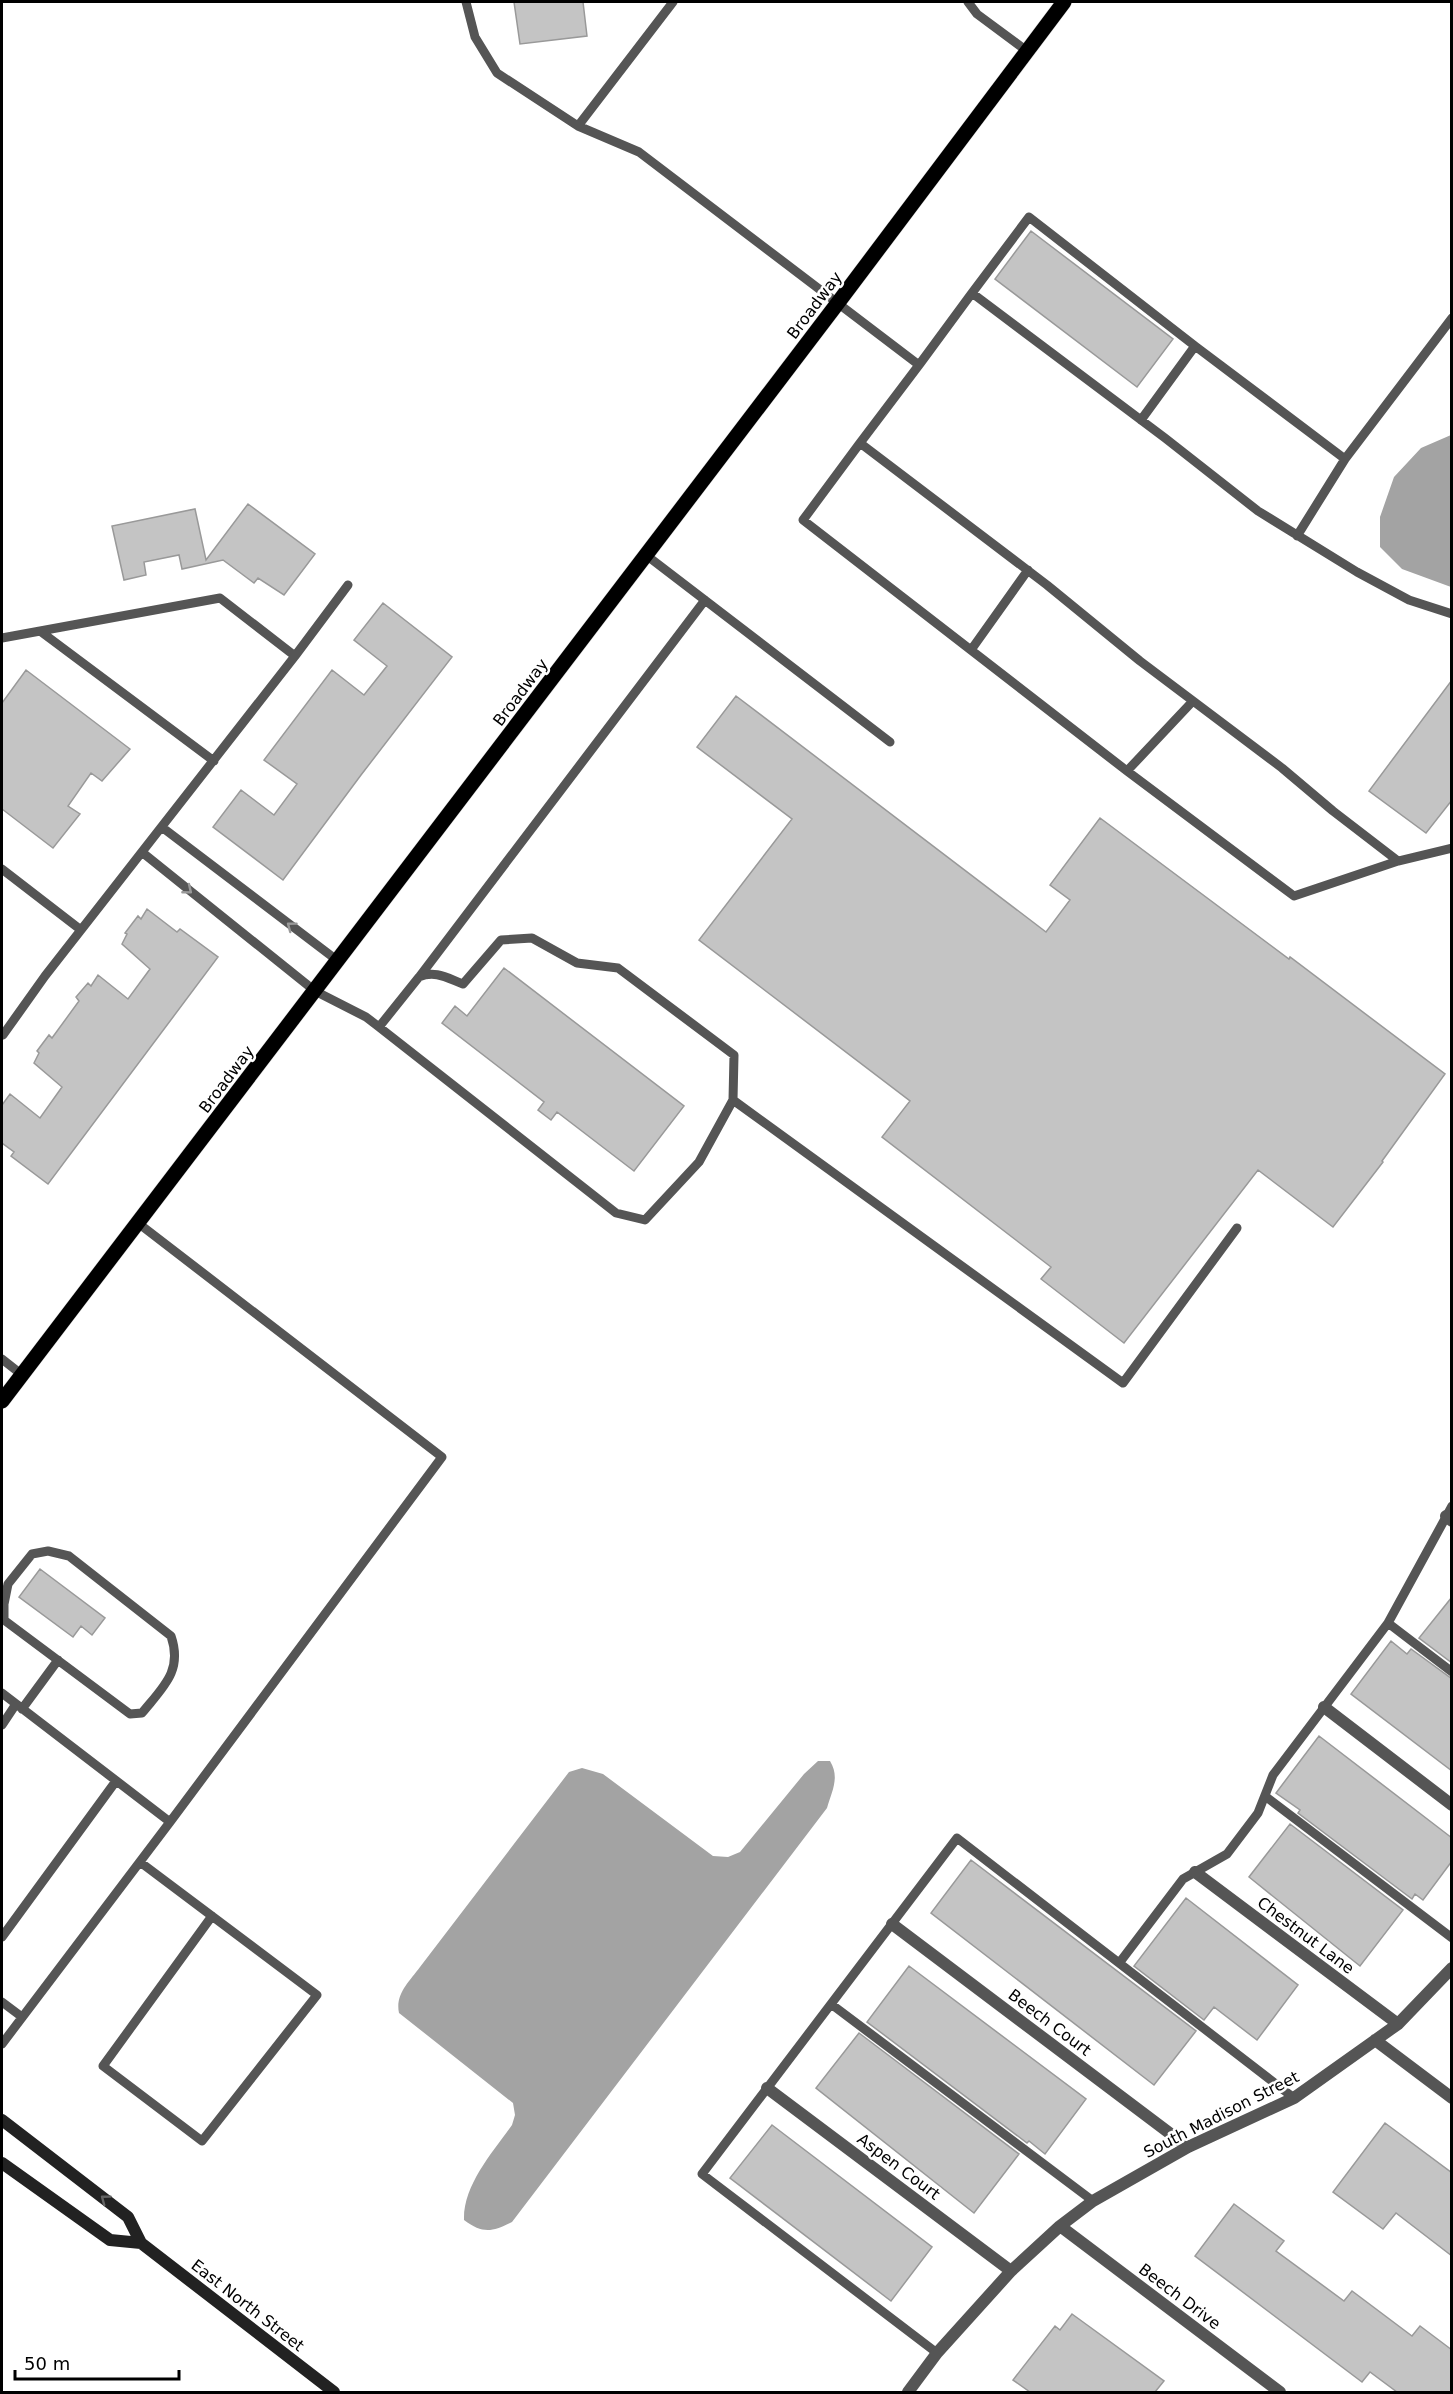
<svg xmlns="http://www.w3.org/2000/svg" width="1453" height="2394" font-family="'DejaVu Sans',sans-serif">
<rect width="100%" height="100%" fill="#fff"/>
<path fill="#a3a3a3" d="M1451 435V587L1402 569 1380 547V517L1394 477 1421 448Z
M830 1761C840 1777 832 1791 827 1808L512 2222C492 2232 483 2234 464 2220 463 2185 493 2152 512 2125L515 2115 513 2103 399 2013C395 1994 409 1982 420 1967L569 1772 582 1768 603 1774 713 1856 728 1857 740 1852 804 1774 818 1761Z"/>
<path fill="#c4c4c4" stroke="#999" stroke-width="1.5" d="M514 2H583L587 36 520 44Z
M1031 231 1173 339 1137 387 995 279Z
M248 504 315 554 284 595 258 578 254 583 223 560 182 569 179 555 144 562 146 575 124 580 112 526 195 509 206 560Z
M383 603 452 657 361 775 283 880 213 827 241 790 274 815 297 784 264 760 332 670 364 695 387 666 354 640Z
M26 670 130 749 102 781 91 773 68 806 80 814 53 848 2 809V703Z
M1452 680V800L1426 833 1369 791Z
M736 696 1046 932 1070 900 1050 885 1100 818 1289 959 1290 957 1445 1074 1382 1161 1383 1162 1333 1227 1258 1170 1124 1343 1041 1279 1051 1267 882 1137 910 1101 699 940 792 819 697 747Z
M147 909 177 932 180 929 218 957 48 1184 11 1156 14 1152 2 1143V1105L10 1094 40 1118 62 1087 34 1063 39 1053 37 1051 49 1035 52 1038 79 1001 76 997 88 983 91 986 98 975 128 999 150 969 122 944 127 934 125 933 138 916 141 919Z
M504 968 684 1106 634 1171 557 1112 551 1120 538 1110 544 1102 442 1023 455 1006 467 1016Z
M40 1569 105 1618 92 1635 81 1626 73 1637 19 1597Z
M1452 1597V1663L1419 1638Z
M1391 1641 1407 1654 1411 1649 1452 1679V1771L1351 1694Z
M1319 1736 1452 1838V1861L1423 1900 1415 1894 1412 1899 1298 1813 1300 1810 1276 1793Z
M1290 1824 1403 1910 1360 1966 1249 1877Z
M971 1860 1196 2031 1154 2085 931 1913Z
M1186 1898 1298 1985 1257 2040 1214 2007 1204 2020 1134 1966Z
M909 1966 1086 2099 1045 2154 1029 2141 1027 2143 867 2022Z
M859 2033 1019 2154 974 2213 816 2088Z
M1385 2123 1452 2173V2256L1396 2213 1383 2229 1333 2192Z
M772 2125 932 2247 891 2301 730 2178Z
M1234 2204 1284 2241 1276 2251 1344 2301 1352 2291 1412 2336 1420 2326 1452 2350V2392H1397L1370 2372 1362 2382 1195 2256Z
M1072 2314 1164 2381 1155 2392H1030L1013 2380 1055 2326 1060 2330Z"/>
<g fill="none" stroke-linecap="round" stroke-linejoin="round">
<defs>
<path id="primary" d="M2 1401 837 304 1064 2"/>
</defs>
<use href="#primary" stroke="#dbdbdb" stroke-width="16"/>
<path stroke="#555" stroke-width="9" d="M466 2 475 37 497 73 578 126 639 152 919 365 860 443 1047 585 1140 661 1282 768 1333 811 1398 861 1452 848
M968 2 977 14 1027 51
M578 126 673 2
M972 293 1029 217 1195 346 1141 420
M1195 346 1345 459
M919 365 972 293 1165 438 1258 511 1357 572 1409 600 1452 614
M860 443 803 520 1127 771 1294 896 1398 861
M1297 536 1345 459 1452 318
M646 555 890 742
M40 631 214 761
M2 638 220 598 295 656 45 976 3 1035 2 1034
M971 650 1028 570
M295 656 348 585
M1127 771 1192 702
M163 828 338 961
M143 853 315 991 366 1017 379 1027 616 1213 645 1220 699 1162 733 1100 734 1055 618 968 577 963 532 938 501 940 463 984C447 978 435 970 419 977L379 1027
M2 869 81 930
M420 976 705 600
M733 1100 1123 1383 1237 1228
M138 1223 442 1457 170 1822
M2 1359 21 1374
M48 1551 69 1556 171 1636C183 1671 163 1687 142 1713L130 1714 4 1620V1604L8 1584 32 1554Z
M1388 1623 1452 1672
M2 1693 170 1822 2 2044
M22 1709 58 1660
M2 1725 16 1704
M1265 1796 1452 1938
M140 1862 317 1995 202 2141 103 2066 212 1916
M2 1937 116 1781
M1120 1962 1183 1879 1227 1854 1258 1813 1273 1775 1388 1623 1452 1506
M2 2002 22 2017
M831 2004 1093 2201
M937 2353 702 2174 957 1838 1294 2098"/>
<path stroke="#555" stroke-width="12" d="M1446 1516 1452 1521
M1324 1707 1452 1805
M1195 1872 1398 2024
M892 1924 1188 2147
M1375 2040 1452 2098
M767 2088 1011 2271
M1060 2226 1280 2392
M908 2392 937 2353 1011 2271 1060 2226 1093 2201 1188 2147 1294 2098 1398 2024 1452 1968"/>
<path stroke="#222" stroke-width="12" d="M2 2120 128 2217 141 2243 334 2392
M2 2163 110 2240 141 2243"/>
<use href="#primary" stroke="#000" stroke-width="15"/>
</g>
<defs><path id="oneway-chevron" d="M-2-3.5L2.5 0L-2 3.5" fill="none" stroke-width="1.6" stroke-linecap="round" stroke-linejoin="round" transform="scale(1.5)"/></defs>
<g stroke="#999">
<use href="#oneway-chevron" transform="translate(188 890) rotate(39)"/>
<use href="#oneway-chevron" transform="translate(291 926) rotate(-143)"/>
</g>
<use stroke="#646464" href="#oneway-chevron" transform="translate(105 2199) rotate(-143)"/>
<g text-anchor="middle" stroke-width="5" stroke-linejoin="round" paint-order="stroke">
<g font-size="16" fill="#000" stroke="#fff">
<text transform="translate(814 305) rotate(-53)" y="6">Broadway</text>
<text transform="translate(520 692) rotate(-53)" y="6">Broadway</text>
<text transform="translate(226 1079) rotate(-53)" y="6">Broadway</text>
<text transform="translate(1306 1935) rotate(37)" y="6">Chestnut Lane</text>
<text transform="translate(1050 2022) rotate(37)" y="6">Beech Court</text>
<text transform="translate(1221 2114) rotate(-27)" y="6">South Madison Street</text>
<text transform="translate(899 2166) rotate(37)" y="6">Aspen Court</text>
<text transform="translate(1180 2296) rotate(37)" y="6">Beech Drive</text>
<text transform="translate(248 2305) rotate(38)" y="6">East North Street</text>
</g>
</g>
<rect width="1453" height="2394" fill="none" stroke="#000000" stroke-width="6"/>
<path d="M15 2370v9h164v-9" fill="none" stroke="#000000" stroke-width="3"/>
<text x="24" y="2370" font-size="18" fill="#000000" stroke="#ffffff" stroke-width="4.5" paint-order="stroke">50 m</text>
</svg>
